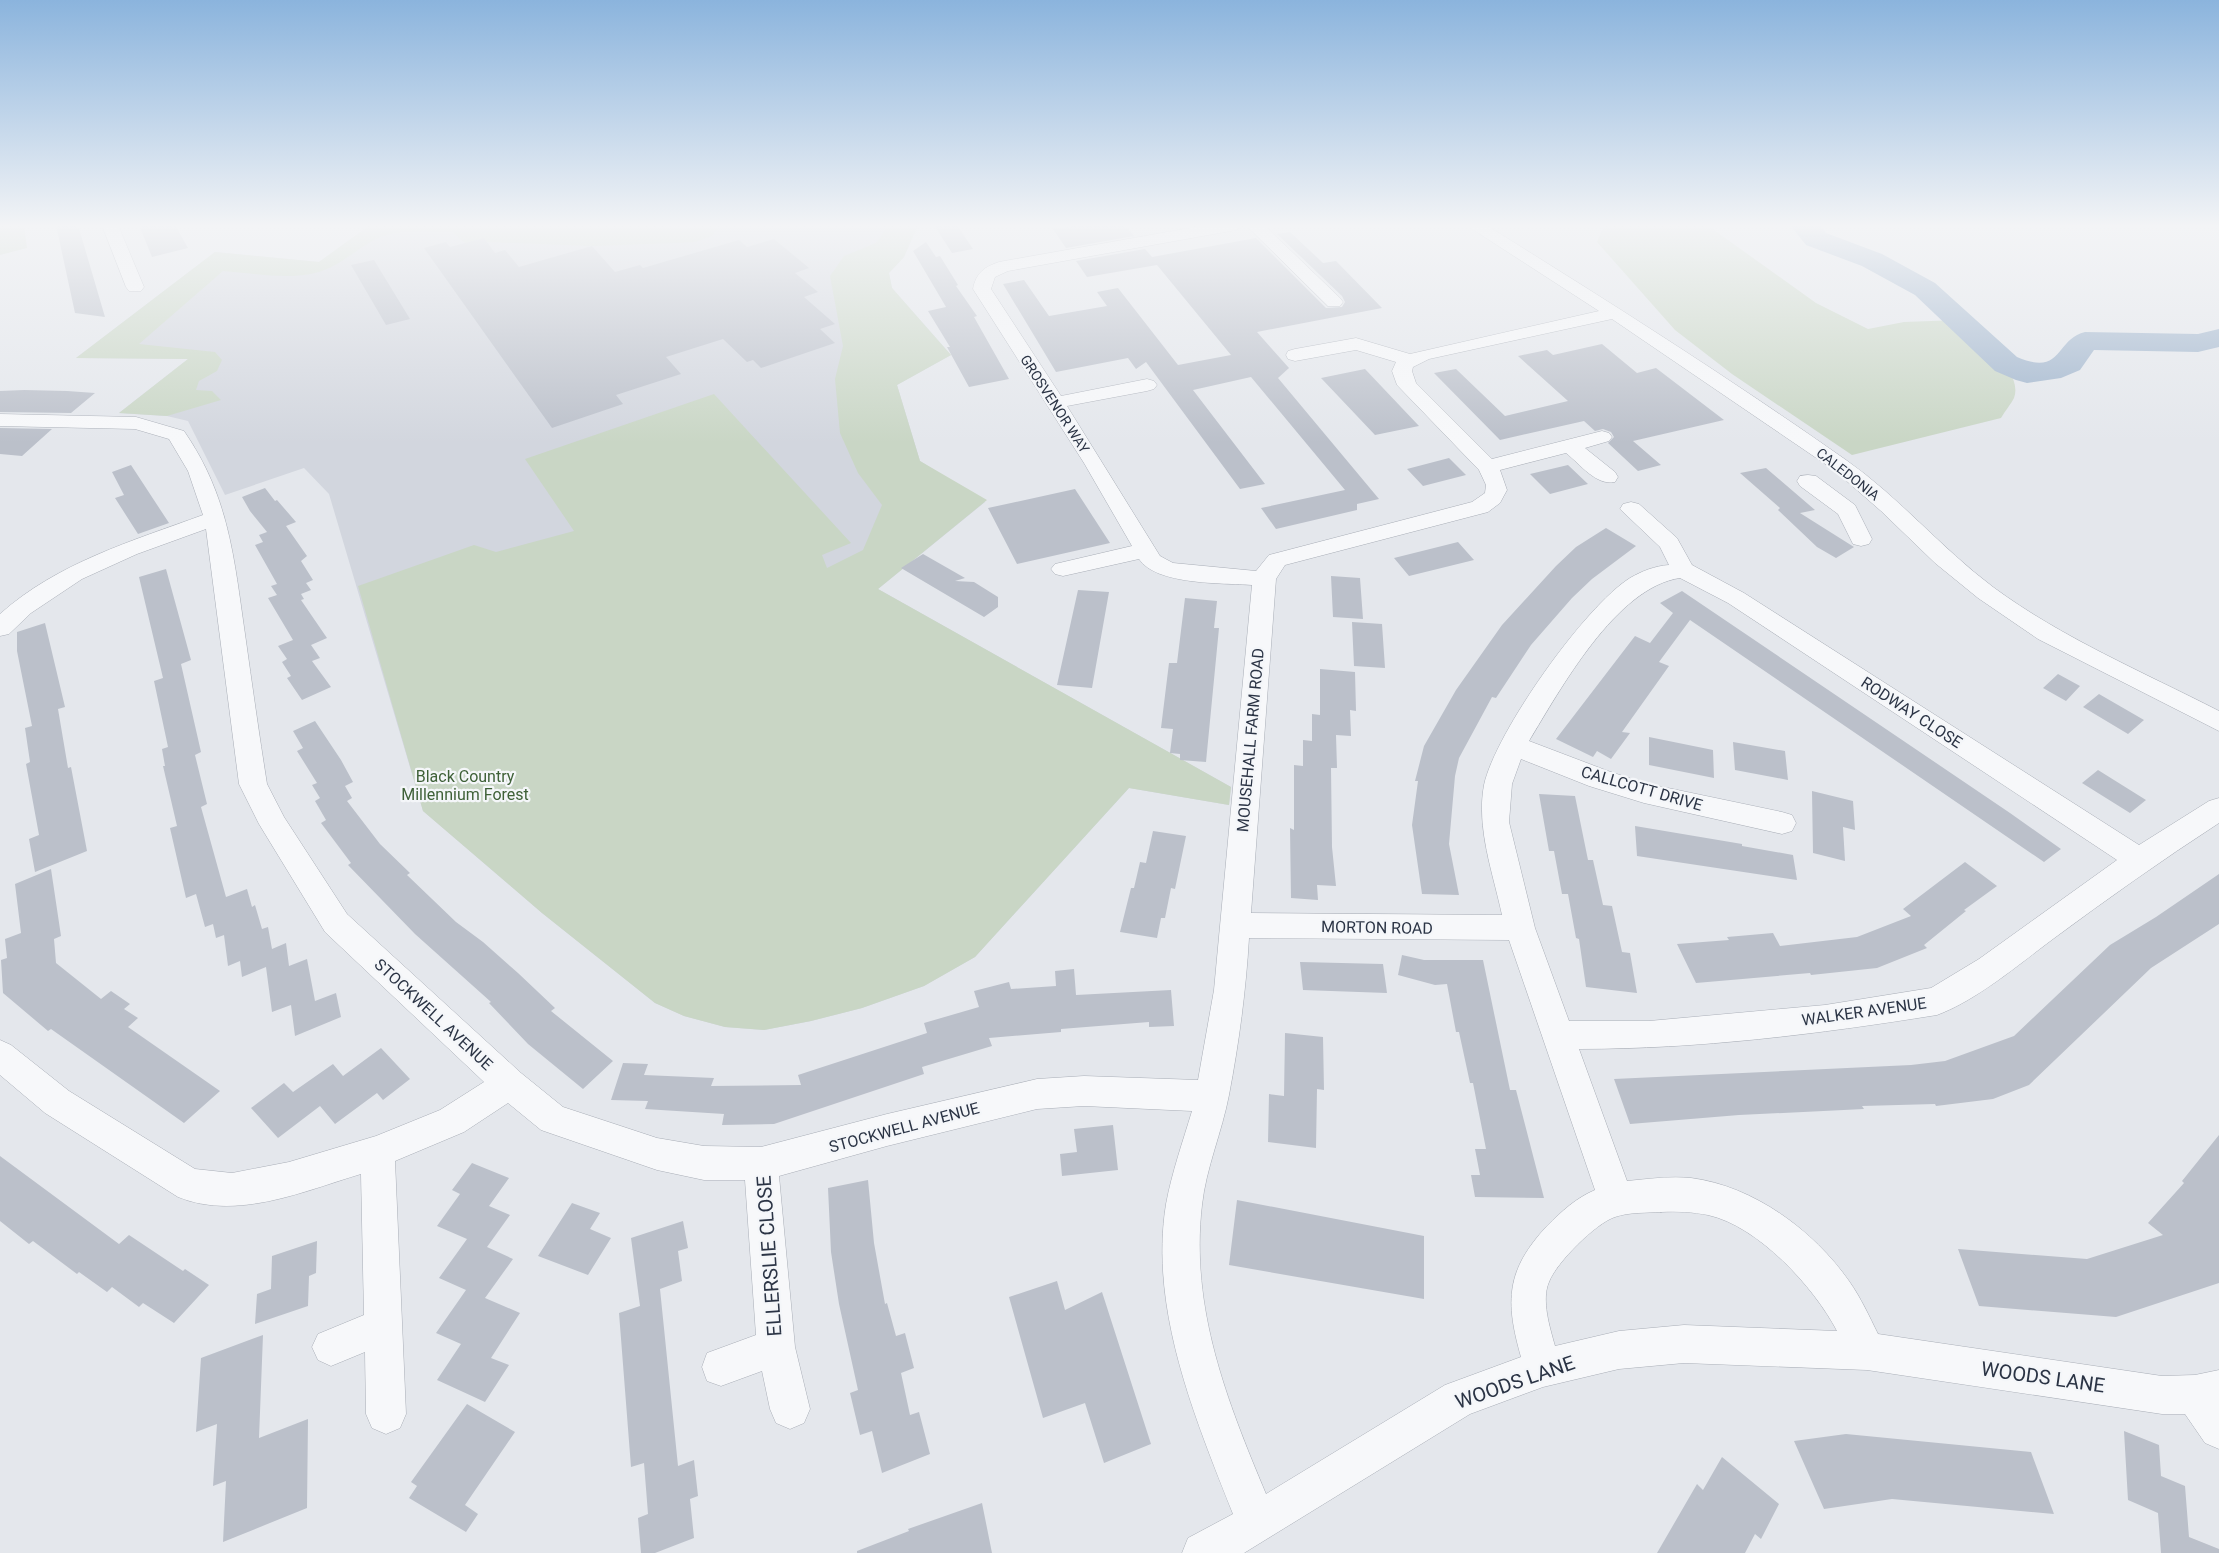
<svg xmlns="http://www.w3.org/2000/svg" width="2219" height="1553" font-family="Roboto,sans-serif">
<rect width="100%" height="100%" fill="#e4e7ec"/>
<path fill="#d2d6de" d="M370 225H918L904 257 889 273 892 288 951 355 897 385 920 461 985 502 878 589 1231 787 1229 805 1129 788 975 957 924 986 862 1008 811 1021 764 1030 725 1027 684 1016 655 1003 542 913 423 811 329 494 304 468 225 495 188 421 167 416 119 413 188 359 76 358 215 252 319 262Z"/>
<path fill="#c9d6c5" d="M0 225H24L27 248 0 255Z
M370 225H629L693 228 702 225H720L712 236 695 242 677 243 592 246 487 242 484 238 465 243 452 232C430 231 404 229 383 236 359 245 343 266 315 273 286 280 252 273 223 271L139 344 215 352 222 360 217 371 199 381 196 390 212 391 221 400 167 416 119 413 188 359 76 358 215 252 319 262Z
M888 225H918L904 257 889 273 892 288 951 355 897 385 920 461 987 500 878 589 1231 787 1229 805 1129 788 975 957 924 986 862 1008 811 1021 764 1030 725 1027 684 1016 655 1003 542 913 423 811 358 586 474 545 496 552 574 531 525 459 714 394 851 543 822 555 827 568 863 550 882 505 858 473 840 433 835 379 843 346 830 276 844 256 876 243Z
M1604 225H1707L1816 303 1868 329 1904 322 1959 320C1978 335 2024 371 2014 398 2011 404 2005 411 2001 418L1852 455 1732 374 1675 330 1597 242Z"/>
<g fill="none" stroke-linecap="round" stroke-linejoin="round">
<path fill="#9fb4cc" fill-rule="evenodd" d="M1790 225H1819L1826 233 1882 254 1935 283 2017 357C2063 377 2055 339 2085 332L2198 334 2219 329V347L2198 352 2094 350 2080 370 2061 378 2027 383 2016 380 1995 371 1915 295 1862 266 1806 245Z"/>
</g>
<path fill="#bbc0ca" d="M56 225H78L105 317 75 313Z
M139 225H175L188 248 152 257Z
M934 225H957L973 249 952 253Z
M1079 225H1125L1134 236 1066 248 1053 229Z
M1290 232 1323 263 1336 261 1382 308 1257 332 1289 368 1278 378 1379 499 1357 504V510L1276 529 1261 508 1345 490 1251 377 1193 390 1265 484 1240 489 1146 362 1136 369 1128 358 1056 372 1003 284 1024 280 1049 316 1107 306 1097 292 1118 288 1178 365 1231 355 1157 265 1087 277 1076 261 1145 249 1152 257 1256 238 1326 308 1342 307 1345 302 1342 296 1277 234Z
M484 238 495 253 505 250 519 267 592 246 615 272 640 265 643 268 739 240 747 247 774 239 809 268 795 273 818 292 804 297 835 324 820 329 835 343 761 368 753 360 747 362 723 339 666 357 681 374 616 395 623 404 552 428 424 248 446 242 450 247Z
M926 242 936 257 940 256 958 285 956 286 977 316 974 317 1009 379 969 387 947 347H950L928 311 946 307 913 251Z
M374 260 410 319 386 325 351 265Z
M1602 344 1637 373 1656 368 1724 420 1633 441 1661 465 1638 471 1608 443 1614 437 1611 432 1603 429 1595 431 1584 421 1500 440 1434 373 1456 369 1505 416 1568 401 1518 356 1547 350 1553 355Z
M1365 369 1419 426 1375 435 1321 378Z
M24 390 67 391 95 393 71 413 0 412V391Z
M0 428 52 429 22 456 0 454Z
M1449 458 1466 475 1423 486 1407 469Z
M131 465 169 523 138 534 115 498 124 495 112 472Z
M1568 465 1588 484 1550 494 1530 474Z
M1766 468 1815 510 1800 513 1854 547 1836 558 1817 547 1778 510 1780 508 1740 473Z
M265 488 275 501 277 500 296 522 286 526 307 556 301 561 313 580 306 583 311 590 301 594 304 599 301 600 327 638 311 645 320 658 312 661 331 687 302 700 287 678 291 676 282 662 287 659 278 646 293 640 268 598 277 595 271 586 277 584 255 545 263 542 259 535 267 532 250 511 242 497Z
M1075 489 1110 543 1017 564 988 508Z
M1606 528 1636 546 1592 579 1572 598 1531 645 1496 698 1492 697 1459 758 1455 776 1449 844 1459 895 1422 894 1412 825 1418 781H1415L1424 746 1456 690 1502 625 1556 566 1576 547Z
M1458 542 1474 560 1409 576 1394 558Z
M923 554 965 578 955 581 974 582 998 597V607L984 617 901 568Z
M166 569 191 660 181 664 201 752 195 755 207 804 201 807 226 897 247 889 252 907 255 905 262 929 268 927 272 949 286 943 289 966 307 959 315 1001 336 993 341 1017 295 1036 291 1005 272 1012 266 967 242 977 240 961 228 966 224 935 216 938 213 924 205 927 196 894 186 898 170 828 177 826 163 766H165L162 749 168 747 154 681 163 678 139 577Z
M1331 576 1360 578 1363 619 1333 617Z
M1078 590 1109 592 1092 688 1057 685Z
M1682 591 2010 813 2061 849 2044 862 1690 620 1659 662 1669 666 1622 732 1630 733 1611 759 1597 751 1593 757 1556 739 1635 636 1650 643 1673 613 1660 603Z
M1185 598 1217 601 1214 628H1219L1206 762 1180 760V754L1170 753 1173 729 1161 728 1169 663H1177Z
M1352 622 1382 624 1385 668 1354 666Z
M45 623 65 707 58 709 68 768 71 767 87 851 35 872 29 839 39 835 26 764 30 762 25 728 32 726 17 651V632Z
M1320 669 1355 672 1356 711 1350 710 1351 736 1336 735 1337 768H1331L1332 847 1336 886 1317 885 1318 900 1291 898 1290 828 1294 830V765L1303 766V740L1312 741V714L1320 715Z
M2058 674 2080 686 2066 701 2043 688Z
M2099 694 2144 720 2128 734 2083 707Z
M315 721 341 760 353 782 345 786 352 798 347 801 380 844 410 873 407 875 456 922 483 942 518 973 555 1008 551 1011 613 1061 583 1089 528 1044 489 1003 491 1002 415 934 348 865 351 863 321 823 326 820 315 801 320 798 312 785 317 783 297 751 303 748 293 731Z
M1649 737 1713 750 1714 778 1649 765Z
M1733 742 1785 751 1788 780 1735 770Z
M2098 770 2146 800 2130 813 2082 783Z
M1812 791 1853 801 1855 830 1843 827 1845 861 1813 853Z
M1539 794 1575 796 1588 860H1593L1603 905 1612 906 1622 952 1630 953 1637 993 1586 987 1579 939 1576 938 1568 894H1562L1554 851H1549Z
M1635 826 1742 844V846L1793 855 1797 880 1637 856Z
M1153 831 1186 836 1175 889 1171 888 1165 918H1161L1157 938 1120 932 1131 888H1134L1140 862 1146 863Z
M1965 862 1997 886 1964 910 1966 911 1924 945 1927 948 1877 968 1811 975 1810 973 1696 983 1677 944 1729 940 1727 937 1773 933 1780 946 1857 937 1911 916 1903 909Z
M51 869 61 936 54 939 56 963 101 999 111 991 130 1004 124 1009 138 1018 128 1027 220 1091 184 1123 51 1029 48 1031 3 993 1 960 7 958 5 939 21 933 15 884Z
M2219 874V924L2151 968 2029 1085 1993 1099 1936 1106 1935 1104 1862 1106 1864 1109 1739 1115 1630 1124 1614 1079 1911 1065 1945 1061 2014 1036 2110 945 2156 917Z
M1402 955 1424 960H1483L1510 1090H1516L1544 1198 1475 1197 1471 1175H1480L1475 1149H1486L1473 1083H1470L1459 1032H1456L1447 984 1435 985 1398 975Z
M1300 962 1383 964 1387 993 1303 990Z
M1074 969 1076 995 1171 990 1174 1026 1149 1027V1022L1061 1029V1032L989 1038 992 1046 922 1067 924 1074 774 1124 722 1125 724 1114 645 1109 648 1101 611 1100 623 1063 648 1064 644 1075 714 1078 711 1086 801 1085 798 1075 927 1033 924 1023 979 1007 974 991 1009 982 1011 989 1056 986 1055 971Z
M1285 1033 1323 1037 1324 1090 1317 1089 1316 1148 1268 1142 1269 1094 1284 1096Z
M381 1048 410 1079 383 1100 377 1093 335 1124 320 1106 278 1138 251 1108 284 1083 293 1092 333 1064 343 1076Z
M1113 1125 1118 1170 1062 1176 1060 1154 1077 1152 1074 1129Z
M2219 1135V1283L2116 1317 1979 1306 1958 1249 2087 1259 2163 1235 2148 1223 2184 1183 2182 1181Z
M0 1156 119 1244 129 1235 183 1271 185 1269 209 1285 174 1323 143 1303 139 1307 112 1287 107 1292 79 1272 77 1274 33 1241 29 1244 0 1221Z
M472 1163 509 1178 489 1206 510 1215 487 1247 513 1259 485 1298 520 1313 491 1358 509 1365 485 1402 437 1380 461 1344 436 1333 466 1290 439 1278 467 1239 437 1226 460 1194 452 1190Z
M868 1180 874 1243 885 1304 887 1303 896 1336 905 1333 914 1368 901 1373 910 1415 919 1412 930 1454 882 1473 872 1431 860 1435 850 1393 858 1390 839 1304 831 1252 828 1188Z
M1237 1200 1424 1236V1299L1229 1265Z
M572 1203 600 1213 590 1229 611 1238 588 1275 538 1256Z
M683 1221 688 1248 678 1251 682 1281 660 1289 678 1466 694 1460 698 1496 690 1499 694 1538 655 1553H641L638 1518 648 1514 644 1463 631 1467 619 1313 640 1306 631 1238Z
M317 1241 316 1273 309 1276 308 1306 255 1324 257 1294 271 1289 272 1256Z
M1057 1281 1065 1310 1102 1292 1151 1444 1104 1463 1085 1403 1043 1418 1009 1297Z
M263 1335 259 1438 308 1419 307 1508 223 1542 226 1481 213 1486 217 1424 196 1432 201 1358Z
M467 1404 515 1432 465 1505 478 1514 466 1532 409 1498 417 1486 411 1482Z
M2124 1431 2159 1445 2161 1476 2185 1486 2189 1537 2219 1549V1553H2161L2158 1513 2128 1500Z
M1846 1434 2031 1452 2054 1514 1892 1499 1824 1509 1794 1441Z
M1722 1457 1779 1504 1761 1539 1755 1534 1745 1553H1657L1697 1484 1703 1490Z
M982 1503 992 1553H857V1551L909 1531 908 1529Z"/>
<g fill="none" stroke-linecap="round" stroke-linejoin="round">
<defs>
<path id="minor" d="M102 225H118L144 287 141 291H129L126 287Z
M1207 225H1244L1236 230 1008 271 995 277 991 289 1061 396 1147 379 1154 381 1157 385 1154 389 1147 391 1067 406 1160 556 1173 563 1256 571 1269 555 1472 502 1485 493 1486 485 1479 470 1397 385 1392 371 1396 362 1356 350 1295 361 1288 359 1286 355 1288 351 1295 349 1356 338 1410 354 1599 311 1466 225H1486C1608 301 1728 377 1846 460 1899 497 1941 548 1993 587 2062 638 2143 672 2219 711V731L2038 639 1978 598 1935 563 1881 511 1834 470 1612 319 1429 359 1413 367 1412 371 1416 383 1492 459 1602 431 1609 433 1612 437 1609 441 1585 448 1615 472 1618 477 1615 482C1596 486 1580 464 1566 453L1500 470 1507 490 1500 503 1488 512 1285 565 1276 579 1251 913 1502 915C1493 873 1476 828 1484 785 1495 733 1585 606 1630 578 1642 571 1655 566 1669 565L1660 547 1620 509 1623 504 1631 502 1639 504 1677 538 1692 565 1744 593 2139 845 2209 801 2219 798V823C2162 860 2107 899 2053 939 2018 965 1977 1000 1937 1015 1818 1034 1699 1049 1579 1049L1627 1181C1648 1179 1670 1176 1691 1178 1754 1186 1814 1231 1849 1281 1861 1298 1869 1316 1878 1334L2162 1376 2195 1375 2219 1370V1449L2205 1443 2185 1414H2162L1867 1370 1684 1363 1619 1369 1543 1387 1470 1414 1244 1553H1182L1188 1538 1233 1514C1195 1418 1149 1309 1166 1204 1172 1172 1183 1141 1192 1111L1084 1106 1037 1109 887 1146 779 1176 795 1347 810 1409 804 1423 790 1429 776 1423 770 1409 762 1371 721 1386 707 1381 702 1367 707 1353 756 1335 745 1180H704L657 1170 541 1130 508 1103 464 1132 395 1161 406 1414 400 1428 386 1434 372 1428 366 1414 365 1352 331 1366 318 1360 312 1347 318 1334 364 1315 361 1174C304 1191 237 1221 178 1197L45 1113 0 1075V1040L11 1045 69 1091 195 1169 232 1173 289 1162 376 1136 440 1110 484 1082 325 932 259 824 239 784 206 529 137 554 82 579 31 613 9 634 0 636V614C57 563 132 541 203 515L188 471 169 439 135 429 0 426V414L136 417 184 431C229 496 234 558 245 634 252 684 259 734 267 784L284 817 347 914 521 1073 563 1107 657 1138 704 1146 761 1147 887 1114 1037 1079 1084 1076 1198 1080 1214 990 1252 585C1222 583 1156 585 1139 559L1063 576 1055 574 1051 569 1055 564 1132 546 1084 463 973 289C976 273 984 267 999 262ZM1680 578 1728 603 2117 860 1979 959 1931 988 1825 1005 1649 1021H1569L1535 928 1509 822 1512 784 1521 759 1589 786 1644 803 1782 834 1792 831 1796 823 1792 815 1782 812 1644 783 1608 771 1529 741C1560 690 1616 587 1680 578ZM1249 938 1509 940 1595 1190C1576 1198 1562 1211 1547 1226 1506 1270 1505 1301 1521 1357L1445 1385 1266 1494C1227 1401 1190 1308 1202 1205 1206 1168 1222 1132 1229 1095 1239 1043 1246 990 1249 938ZM1661 1212C1677 1211 1693 1212 1708 1215 1758 1226 1814 1287 1837 1331L1684 1325 1619 1331 1555 1346C1550 1328 1541 1300 1549 1282 1556 1263 1596 1223 1615 1217 1629 1212 1647 1213 1661 1212Z
M1246 225H1264L1340 298 1343 302 1340 306H1328Z
M1808 475 1816 476 1855 505 1872 539 1869 544 1861 546 1853 544 1838 514 1800 486 1797 481 1800 476Z"/>
</defs>
<use href="#minor" stroke="#a9aeb7" stroke-width="1"/>
<use href="#minor" fill="#f7f8fa" fill-rule="evenodd"/>
</g>
<linearGradient id="sky" x2="0" y2="1"><stop stop-color="#8bb4dd"/><stop offset="0.51" stop-color="#f3f4f6"/><stop offset="1" stop-color="#f3f4f6" stop-opacity="0"/></linearGradient>
<rect width="2219" height="443" fill="url(#sky)"/>
<g text-anchor="middle" stroke-width="4.5" stroke-linejoin="round" paint-order="stroke">
<g font-size="14" fill="#2b3445" stroke="#f4f6f9">
<text transform="translate(1055 404) rotate(57)" y="5">GROSVENOR WAY</text>
<text transform="translate(1848 474) rotate(38)" y="5">CALEDONIA</text>
</g>
<g font-size="16" fill="#2b3445" stroke="#f4f6f9">
<text transform="translate(1912 712) rotate(33)" y="6">RODWAY CLOSE</text>
<text transform="translate(1250 740) rotate(-85)" y="6">MOUSEHALL FARM ROAD</text>
<text transform="translate(1642 788) rotate(16)" y="6">CALLCOTT DRIVE</text>
<text transform="translate(1377 927) rotate(1)" y="6">MORTON ROAD</text>
<text transform="translate(1864 1011) rotate(-8)" y="6">WALKER AVENUE</text>
<text transform="translate(434 1014) rotate(43)" y="6">STOCKWELL AVENUE</text>
<text transform="translate(904 1127) rotate(-15)" y="6">STOCKWELL AVENUE</text>
</g>
<g font-size="16" fill="#3f6138" stroke="#f4f6f9">
<text x="465" y="782">Black Country<tspan x="465" dy="18">Millennium Forest</tspan></text>
</g>
<g font-size="20" fill="#2b3445" stroke="#f4f6f9">
<text transform="translate(769 1256) rotate(-94)" y="7">ELLERSLIE CLOSE</text>
<text transform="translate(2043 1377) rotate(8)" y="7">WOODS LANE</text>
<text transform="translate(1515 1382) rotate(-19)" y="7">WOODS LANE</text>
</g>
</g>
</svg>
